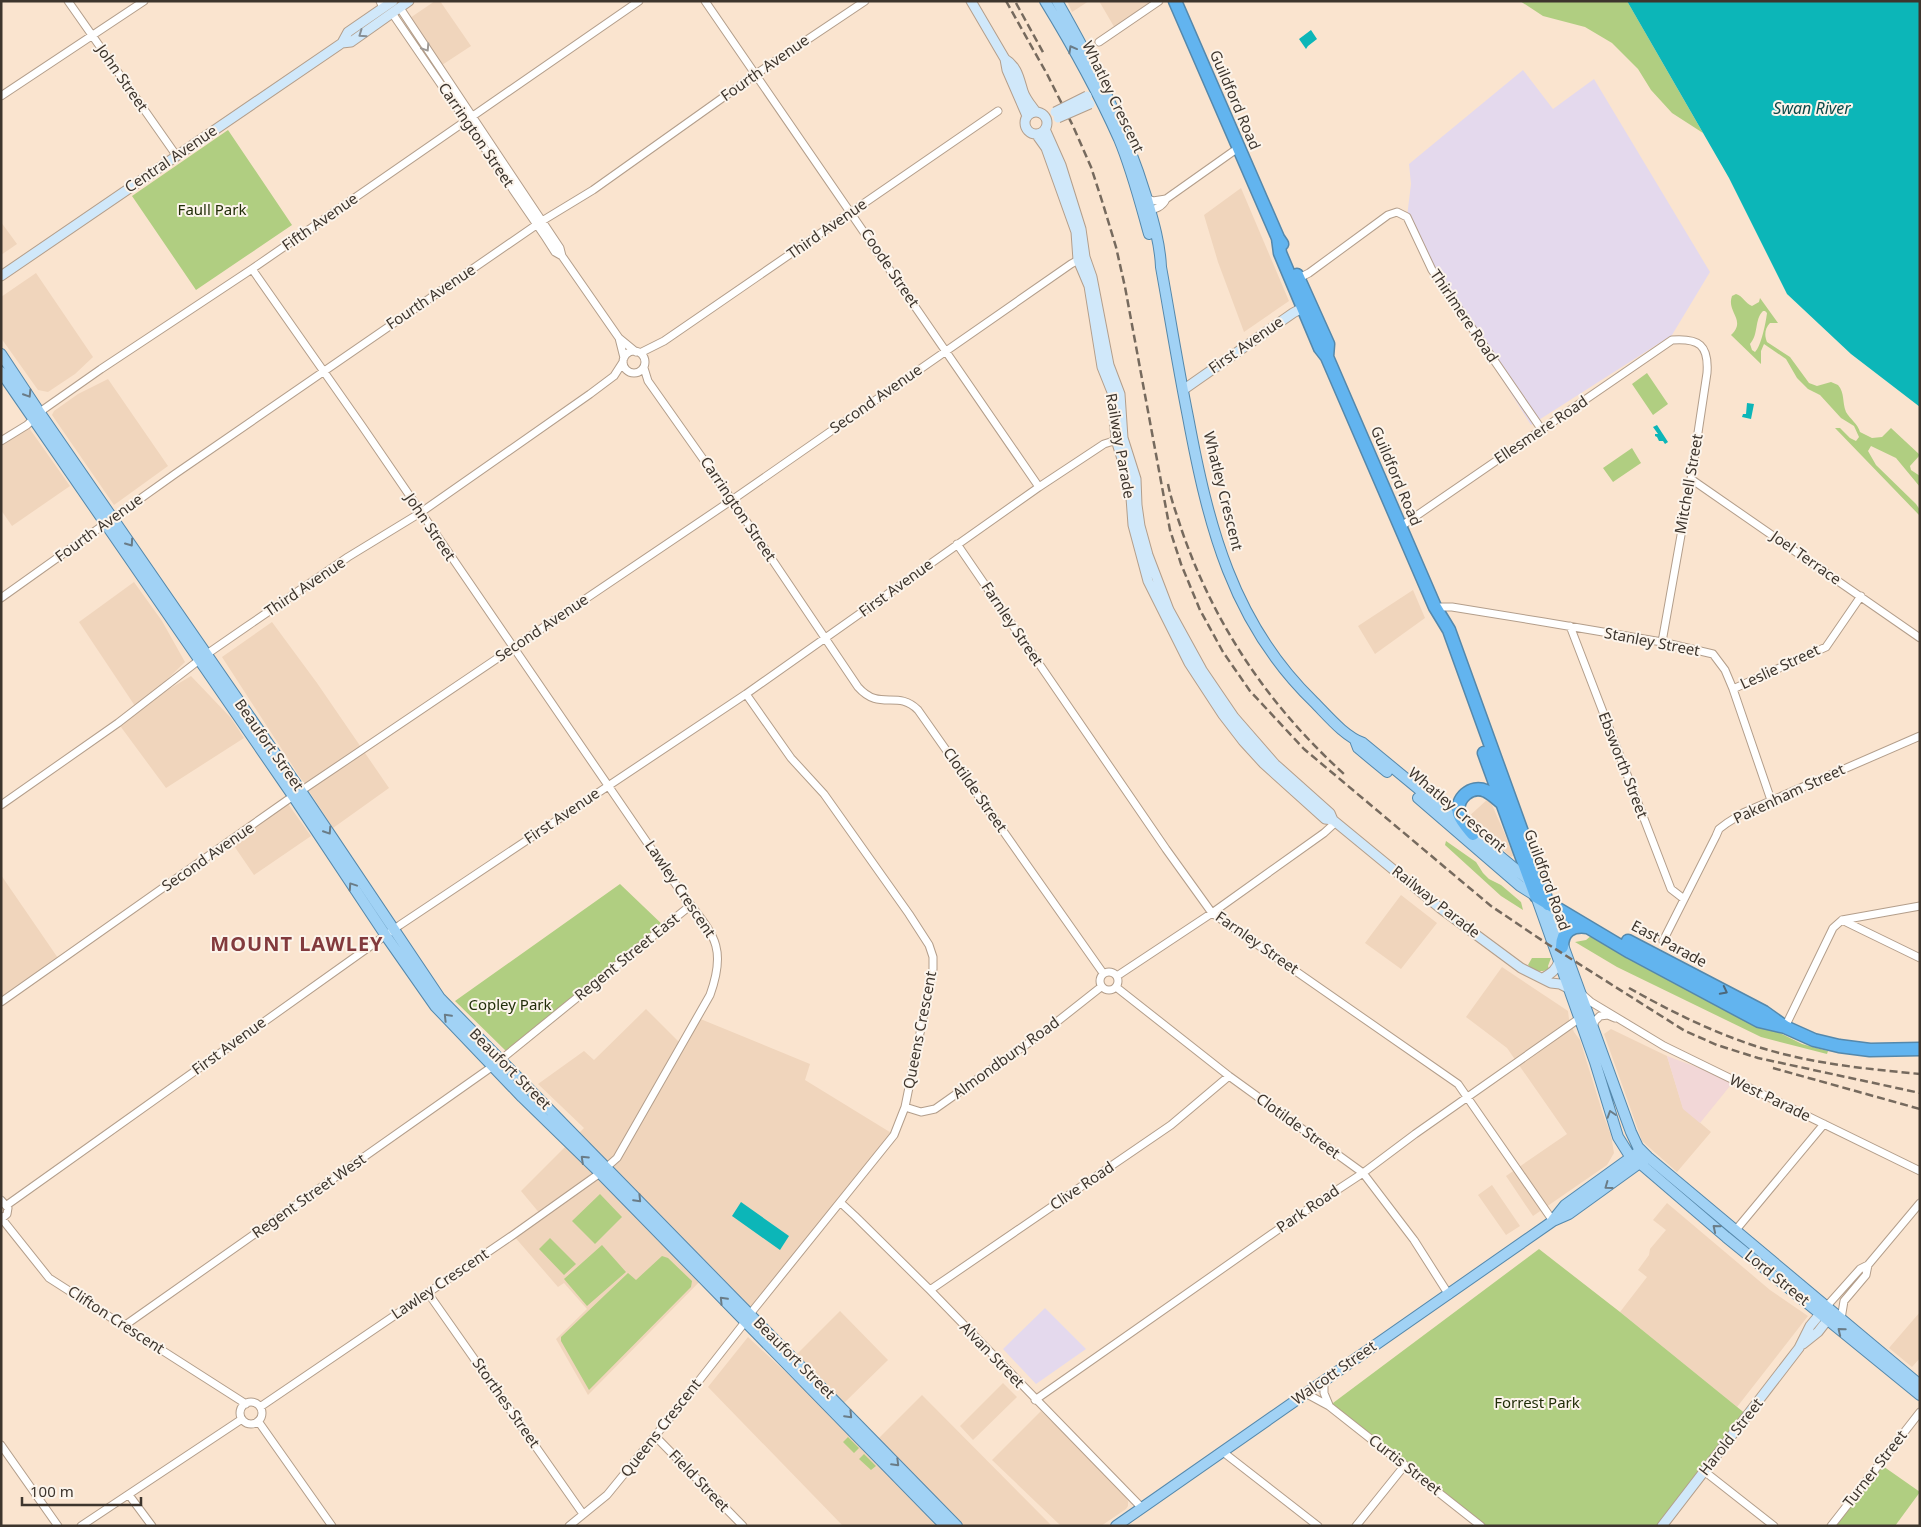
<svg xmlns="http://www.w3.org/2000/svg" width="1921" height="1527" font-family="'Noto Sans',sans-serif">
<rect width="100%" height="100%" fill="#fae4cf"/>
<path fill="#f0d5bc" d="M435 1H440L471 46 442 65 410 18Z
M1067 1H1089L1072 12Z
M1099 1H1152L1151 7 1116 30Z
M1241 188 1289 301 1244 332 1218 262 1204 215Z
M1 222 17 244 1 255Z
M36 273 93 357 75 374 48 392 38 390 1 338V297Z
M108 379 168 466 114 505 52 415 54 411 78 394Z
M27 425 70 486 12 526 1 510V441Z
M134 582 162 621 185 662 139 707 191 676 231 718 244 738 166 788 118 723 137 709 79 622Z
M1413 590 1425 618 1375 654 1358 626Z
M272 622 317 683 389 788 333 828 222 657Z
M1489 798 1514 855 1511 857 1467 818Z
M286 801 311 836 254 875 230 840Z
M1 875 60 961 1 1002Z
M1401 895 1437 923 1401 969 1365 943Z
M1502 967 1568 1011 1569 1019 1574 1032 1580 1040 1603 1114 1611 1135 1614 1153 1607 1165 1533 1216 1506 1176 1567 1134 1507 1048 1466 1017Z
M646 1009 682 1045 698 1018 810 1064 805 1080 893 1134 752 1311 712 1269 588 1395 556 1339 587 1309 564 1283 558 1287 513 1235 541 1215 521 1191 584 1128 538 1084 584 1051 594 1060Z
M1611 1029 1667 1056 1683 1108 1711 1132 1677 1172 1642 1141 1604 1034Z
M1492 1185 1520 1226 1506 1235 1478 1195Z
M1667 1203 1770 1290 1808 1316 1737 1407 1620 1312 1647 1277 1638 1270 1649 1255 1650 1249 1666 1230 1653 1220Z
M840 1311 888 1360 844 1403 796 1355Z
M1920 1312V1358L1912 1367 1889 1348Z
M748 1337 808 1393 939 1526H843L708 1387Z
M1003 1383 1017 1397 973 1440 960 1426Z
M922 1395 1052 1526H963L878 1439Z
M1041 1411 1123 1494 1128 1501V1506L1126 1509 1101 1526H1061L992 1460Z"/>
<path fill="#f2d7d7" d="M1667 1056 1734 1081 1700 1123 1683 1109Z"/>
<path fill="#e4d9ed" d="M1523 70 1553 109 1594 79 1710 272 1672 335 1531 425 1439 280 1407 217 1411 184 1409 164Z
M1045 1308 1086 1349 1036 1384 1003 1349Z"/>
<path fill="#b0ce81" fill-rule="evenodd" d="M1520 1H1627L1703 133 1672 113 1651 90 1638 69 1612 43 1585 27 1543 16Z
M228 130 292 225 196 290 132 196Z
M1736 294C1743 296 1745 303 1752 306L1759 302 1760 298 1778 323H1770C1765 328 1764 335 1767 342L1790 357 1809 383 1817 386 1831 382 1838 385C1845 393 1842 402 1846 412 1850 419 1858 424 1860 432L1872 438 1882 437 1891 428 1920 455 1910 466 1911 470 1920 476V487L1896 458 1871 446 1868 451 1876 465 1916 504 1920 510V516L1835 428H1840L1850 438 1856 441 1859 437 1854 426 1841 418 1820 395 1808 389 1797 378 1786 359 1764 344 1761 351V364L1731 335C1747 320 1726 312 1732 296ZM1763 311H1765L1767 313C1766 322 1761 347 1755 352L1752 350 1750 344C1759 334 1754 320 1763 311Z
M1647 373 1668 404 1653 415 1632 384Z
M1632 448 1641 463 1613 482 1603 468Z
M1446 841 1476 862 1483 873 1489 879 1501 885 1521 902 1523 910 1501 896 1445 845Z
M620 884 666 928 507 1052 455 1001Z
M1592 935 1629 958 1802 1044 1828 1051 1827 1054 1761 1037 1617 967 1575 942 1586 940Z
M1532 958H1551L1548 966 1549 969C1541 973 1533 971 1528 965Z
M600 1194 622 1217 595 1244 572 1221Z
M550 1238 576 1264 564 1275 539 1249Z
M602 1245 626 1272 587 1306 564 1279Z
M1539 1249 1620 1312 1747 1415 1662 1526H1481L1329 1406Z
M662 1256 668 1258 692 1281 691 1287 589 1390 561 1341V1337L628 1273 636 1280Z
M848 1437 859 1448 854 1453 843 1442Z
M864 1454 876 1466 871 1470 859 1459Z
M1880 1464 1920 1492 1895 1526H1831Z"/>
<path fill="#0cb6b8" d="M1627 1H1920V407L1851 354 1787 294 1729 178Z
M1311 30 1317 39 1308 46 1306 49 1299 39Z
M1747 403 1754 404 1751 419 1742 417 1743 414H1746Z
M1657 425 1668 442 1665 444 1663 441H1659L1657 437 1655 436V434H1658L1653 427Z
M741 1202 789 1236 780 1250 732 1216Z"/>
<g fill="none" stroke-linecap="round" stroke-linejoin="round">
<defs>
<path id="street" d="M68 1 176 155
M380 1 383 8
M705 1 1039 487
M400 8 560 248 562 256 619 338 636 352
M392 13 546 238 555 252 562 256
M1099 42 1159 1
M1 96 144 1
M1146 198 1153 201 1166 199 1238 148
M1146 210C1154 211 1163 206 1166 199
M252 269 362 426 681 892C710 932 729 943 710 995L617 1158 600 1173 513 1235 260 1407
M1296 276H1303L1309 273 1388 215 1397 212 1407 217 1432 270 1542 430
M619 338 624 358
M623 362a11 11 0 1 1 22 0a11 11 0 1 1-22 0Z
M640 353 664 341 998 111
M644 368 648 381 732 500 858 687C880 712 897 689 918 710L1103 973
M1 441 27 425 44 409 101 369 252 269 639 1
M1691 479 1920 638
M1400 527 1672 340C1699 338 1709 345 1707 373L1691 479 1662 642
M957 544 1166 849 1212 913 1458 1084 1553 1221
M1 598 175 474 542 221 593 190 756 74 865 1
M1435 607H1452L1544 622 1662 642 1713 654 1725 670 1733 689 1771 800
M1570 626 1671 889 1684 899
M1733 689 1826 647 1861 596
M746 694 791 758 824 794 909 914 929 945 933 957V969L905 1107 894 1135 750 1314
M1 805 118 723 207 654 246 627 348 557 420 513 590 394 614 376 623 362
M1842 920 1920 958
M1663 941 1716 836 1719 829 1727 823 1743 813 1920 736
M1100 981a9 9 0 1 1 18 0a9 9 0 1 1-18 0Z
M1117 976 1212 913 1324 833 1336 822
M1116 987 1229 1076 1363 1173 1414 1240 1449 1295
M1582 994 1591 1002 1664 1046 1920 1171
M1 1002 286 801 732 500 1071 264 1082 258
M1593 1027 1595 1021 1600 1016 1608 1015 1615 1018
M1785 1027 1833 928 1842 920 1920 906
M905 1107 921 1112 935 1109 1044 1032 1101 987
M1 1200 8 1208 7 1214 1 1219
M841 1203 855 1216 930 1290 1142 1508
M7 1205 400 925 746 694 1039 487 1104 444 1120 439
M2 1219 49 1278 246 1404
M1735 1231 1824 1124
M930 1290 1171 1125 1229 1076
M428 1293 583 1514
M1826 1307 1860 1269 1868 1265 1920 1203
M1841 1319 1844 1301 1866 1275 1868 1265
M124 1326 493 1066 691 905
M1324 1380V1393L1329 1405
M1305 1393 1329 1406 1481 1526
M1035 1400 1296 1217 1363 1173 1415 1134 1580 1018
M240 1413a11 11 0 1 1 22 0a11 11 0 1 1-22 0Z
M258 1421 332 1526
M655 1436 743 1526
M1 1445 58 1526
M1223 1452 1318 1526
M1704 1471 1774 1526
M129 1495 152 1526
M81 1526 242 1419
M569 1526 607 1495 669 1419 745 1322
M1356 1526 1405 1465
M1831 1526 1920 1412"/>
<path id="secondary" d="M971 1 1005 59 1007 70 1027 116
M342 43 351 42 409 1
M1005 59C1017 66 1019 78 1023 91 1025 98 1031 105 1036 112
M1025 123a11 11 0 1 1 22 0a11 11 0 1 1-22 0Z
M1045 129 1061 165 1081 229 1085 257 1092 277 1109 365 1120 394 1123 438 1136 479 1137 505 1140 526 1148 555 1169 610 1202 670 1234 717 1275 764 1330 813 1333 820 1440 908 1521 968 1551 983 1560 984 1570 989
M1036 134 1046 148 1076 232 1078 260 1089 286 1102 367 1112 392 1116 440 1130 484 1133 525 1148 581 1189 663 1223 715 1243 741 1264 764 1325 819 1333 820
M1 276 342 43 348 32 393 1
M1183 390 1293 313 1306 306
M1543 978C1552 973 1556 970 1559 961
M1803 1344 1818 1332 1832 1314
M1662 1526 1799 1348 1810 1326 1825 1308"/>
<path id="primary" d="M1045 1C1072 45 1098 92 1119 139 1132 170 1140 202 1149 234
M1057 1C1093 64 1125 127 1146 196 1153 220 1160 243 1161 267 1170 317 1178 367 1188 417 1208 524 1232 623 1314 702 1328 716 1344 736 1363 743L1531 882
M1 354 40 413 301 791 440 998 957 1526
M1 372 293 796 386 936 435 1006 522 1097 600 1173 945 1526
M1355 740 1358 748 1387 772
M1418 798 1520 886 1536 896 1595 1062 1618 1137 1628 1153 1726 1237 1920 1395
M1548 904 1631 1132 1638 1147 1648 1157 1920 1385
M1553 1220 1565 1205 1637 1153
M1116 1526 1553 1221 1569 1214 1648 1157"/>
<path id="highway" d="M1175 1 1278 238 1282 244
M1278 238 1280 253 1320 348 1327 357 1435 607 1449 630 1548 904
M1297 275 1328 344 1327 357
M1484 753 1536 896 1630 952 1759 1021 1785 1027
M1473 834C1468 828 1462 822 1459 814 1455 799 1471 784 1486 791 1492 794 1497 799 1502 803
M1628 941 1764 1012 1785 1027 1814 1040 1839 1046 1870 1050 1920 1049
M1562 947C1562 931 1572 925 1587 927"/>
</defs>
<use href="#street" stroke="#b39e8b" stroke-width="9"/>
<use href="#secondary" stroke="#b39e8b" stroke-width="11"/>
<use href="#primary" stroke="#5588ab" stroke-width="12"/>
<use href="#highway" stroke="#5588ab" stroke-width="15"/>
<use href="#street" stroke="#fff" stroke-width="7"/>
<use href="#secondary" stroke="#d0e8fa" stroke-width="9"/>
<use href="#primary" stroke="#a1d2f5" stroke-width="10"/>
<use href="#highway" stroke="#62b4ef" stroke-width="12"/>
<path stroke="#766a5e" stroke-width="2.5" stroke-dasharray="8 4" stroke-linecap="butt" d="M1006 1 1047 74 1073 126 1091 167 1103 204 1116 247 1125 287 1170 530 1181 564 1200 610 1223 652 1250 691 1304 749 1491 906 1546 943 1685 1031 1717 1045 1758 1058 1920 1093
M1016 3 1044 54
M1168 484C1171 500 1177 515 1182 531 1215 626 1269 706 1344 774
M1629 988C1672 1012 1718 1035 1765 1049 1815 1064 1868 1069 1920 1074
M1773 1068 1920 1109"/>
<defs>
<path id="secondary-bridge" d="M1055 112 1087 96
M1058 118 1090 104"/>
</defs>
<use href="#secondary-bridge" stroke="#b39e8b" stroke-width="11" stroke-linecap="butt"/>
<use href="#secondary-bridge" stroke="#d0e8fa" stroke-width="9"/>
</g>
<defs><path id="oneway-chevron" d="M-2-3.5L2.5 0L-2 3.5" fill="none" stroke-width="1.6" stroke-linecap="round" stroke-linejoin="round" transform="scale(1.25)"/></defs>
<use stroke="#868e94" href="#oneway-chevron" transform="translate(362 34) rotate(145)"/>
<use stroke="#9e9a96" href="#oneway-chevron" transform="translate(426 48) rotate(57)"/>
<g stroke="#6a7c87">
<use href="#oneway-chevron" transform="translate(1072 49) rotate(-119)"/>
<use href="#oneway-chevron" transform="translate(28 394) rotate(58)"/>
<use href="#oneway-chevron" transform="translate(130 543) rotate(55)"/>
<use href="#oneway-chevron" transform="translate(328 831) rotate(57)"/>
<use href="#oneway-chevron" transform="translate(352 886) rotate(-124)"/>
<use href="#oneway-chevron" transform="translate(447 1017) rotate(-134)"/>
<use href="#oneway-chevron" transform="translate(1611 1114) rotate(-108)"/>
<use href="#oneway-chevron" transform="translate(584 1159) rotate(-137)"/>
<use href="#oneway-chevron" transform="translate(1608 1186) rotate(144)"/>
<use href="#oneway-chevron" transform="translate(638 1199) rotate(46)"/>
<use href="#oneway-chevron" transform="translate(1716 1228) rotate(-140)"/>
<use href="#oneway-chevron" transform="translate(723 1300) rotate(-134)"/>
<use href="#oneway-chevron" transform="translate(1841 1331) rotate(-141)"/>
<use href="#oneway-chevron" transform="translate(849 1415) rotate(46)"/>
<use href="#oneway-chevron" transform="translate(896 1463) rotate(45)"/>
</g>
<use stroke="#4c687b" href="#oneway-chevron" transform="translate(1724 991) rotate(27)"/>
<g text-anchor="middle" stroke-width="4" stroke-linejoin="round" paint-order="stroke">
<g font-size="15" fill="#3d352d" stroke="#fcf4eb">
<text transform="translate(765 68) rotate(-35)" y="5">Fourth Avenue</text>
<text transform="translate(122 78) rotate(55)" y="5">John Street</text>
<text transform="translate(1113 97) rotate(64)" y="5">Whatley Crescent</text>
<text transform="translate(1235 100) rotate(67)" y="5">Guildford Road</text>
<text transform="translate(476 135) rotate(56)" y="5">Carrington Street</text>
<text transform="translate(171 159) rotate(-34)" y="5">Central Avenue</text>
<text transform="translate(320 222) rotate(-35)" y="5">Fifth Avenue</text>
<text transform="translate(827 229) rotate(-35)" y="5">Third Avenue</text>
<text transform="translate(890 268) rotate(56)" y="5">Coode Street</text>
<text transform="translate(431 297) rotate(-34)" y="5">Fourth Avenue</text>
<text transform="translate(1464 316) rotate(56)" y="5">Thirlmere Road</text>
<text transform="translate(1246 345) rotate(-35)" y="5">First Avenue</text>
<text transform="translate(876 399) rotate(-35)" y="5">Second Avenue</text>
<text transform="translate(1541 430) rotate(-34)" y="5">Ellesmere Road</text>
<text transform="translate(1120 446) rotate(80)" y="5">Railway Parade</text>
<text transform="translate(1396 476) rotate(67)" y="5">Guildford Road</text>
<text transform="translate(1689 484) rotate(-80)" y="5">Mitchell Street</text>
<text transform="translate(1223 491) rotate(76)" y="5">Whatley Crescent</text>
<text transform="translate(738 509) rotate(56)" y="5">Carrington Street</text>
<text transform="translate(430 527) rotate(56)" y="5">John Street</text>
<text transform="translate(99 528) rotate(-36)" y="5">Fourth Avenue</text>
<text transform="translate(1806 558) rotate(35)" y="5">Joel Terrace</text>
<text transform="translate(305 587) rotate(-34)" y="5">Third Avenue</text>
<text transform="translate(896 588) rotate(-36)" y="5">First Avenue</text>
<text transform="translate(1012 624) rotate(56)" y="5">Farnley Street</text>
<text transform="translate(542 628) rotate(-34)" y="5">Second Avenue</text>
<text transform="translate(1652 642) rotate(11)" y="5">Stanley Street</text>
<text transform="translate(1780 667) rotate(-25)" y="5">Leslie Street</text>
<text transform="translate(269 745) rotate(55)" y="5">Beaufort Street</text>
<text transform="translate(1623 765) rotate(69)" y="5">Ebsworth Street</text>
<text transform="translate(975 790) rotate(55)" y="5">Clotilde Street</text>
<text transform="translate(1789 794) rotate(-25)" y="5">Pakenham Street</text>
<text transform="translate(1457 810) rotate(40)" y="5">Whatley Crescent</text>
<text transform="translate(562 816) rotate(-34)" y="5">First Avenue</text>
<text transform="translate(208 857) rotate(-35)" y="5">Second Avenue</text>
<text transform="translate(1547 880) rotate(70)" y="5">Guildford Road</text>
<text transform="translate(680 889) rotate(56)" y="5">Lawley Crescent</text>
<text transform="translate(1436 902) rotate(38)" y="5">Railway Parade</text>
<text transform="translate(1257 943) rotate(35)" y="5">Farnley Street</text>
<text transform="translate(1669 944) rotate(28)" y="5">East Parade</text>
<text transform="translate(627 957) rotate(-39)" y="5">Regent Street East</text>
<text transform="translate(920 1030) rotate(-79)" y="5">Queens Crescent</text>
<text transform="translate(229 1046) rotate(-36)" y="5">First Avenue</text>
<text transform="translate(1006 1058) rotate(-36)" y="5">Almondbury Road</text>
<text transform="translate(510 1069) rotate(45)" y="5">Beaufort Street</text>
<text transform="translate(1770 1098) rotate(26)" y="5">West Parade</text>
<text transform="translate(1298 1126) rotate(36)" y="5">Clotilde Street</text>
<text transform="translate(1082 1186) rotate(-34)" y="5">Clive Road</text>
<text transform="translate(309 1196) rotate(-35)" y="5">Regent Street West</text>
<text transform="translate(1308 1209) rotate(-34)" y="5">Park Road</text>
<text transform="translate(1777 1278) rotate(39)" y="5">Lord Street</text>
<text transform="translate(440 1284) rotate(-34)" y="5">Lawley Crescent</text>
<text transform="translate(116 1320) rotate(33)" y="5">Clifton Crescent</text>
<text transform="translate(992 1355) rotate(46)" y="5">Alvan Street</text>
<text transform="translate(794 1358) rotate(45)" y="5">Beaufort Street</text>
<text transform="translate(1334 1373) rotate(-35)" y="5">Walcott Street</text>
<text transform="translate(506 1403) rotate(55)" y="5">Storthes Street</text>
<text transform="translate(661 1428) rotate(-52)" y="5">Queens Crescent</text>
<text transform="translate(1731 1437) rotate(-52)" y="5">Harold Street</text>
<text transform="translate(1405 1465) rotate(38)" y="5">Curtis Street</text>
<text transform="translate(1875 1469) rotate(-52)" y="5">Turner Street</text>
<text transform="translate(699 1481) rotate(46)" y="5">Field Street</text>
</g>
<g font-size="15" fill="#222e09" stroke="#fcf4eb">
<text x="212" y="215">Faull Park</text>
<text x="510" y="1010">Copley Park</text>
<text x="1537" y="1408">Forrest Park</text>
</g>
<g font-size="16" font-style="italic" fill="#0b4a4b" stroke="#fcf4eb">
<text x="1812" y="114">Swan River</text>
</g>
<g font-size="20" font-weight="bold" letter-spacing="1" fill="#823a3d" stroke="#fcf4eb">
<text x="297" y="951">MOUNT LAWLEY</text>
</g>
</g>
<rect width="1921" height="1527" fill="none" stroke="#3d352d" stroke-width="5"/>
<path d="M22 1497v8h119v-8" fill="none" stroke="#3d352d" stroke-width="2.5"/>
<text x="30" y="1497" font-size="15" fill="#3d352d" stroke="#fcf4eb" stroke-width="4" paint-order="stroke">100 m</text>
</svg>
